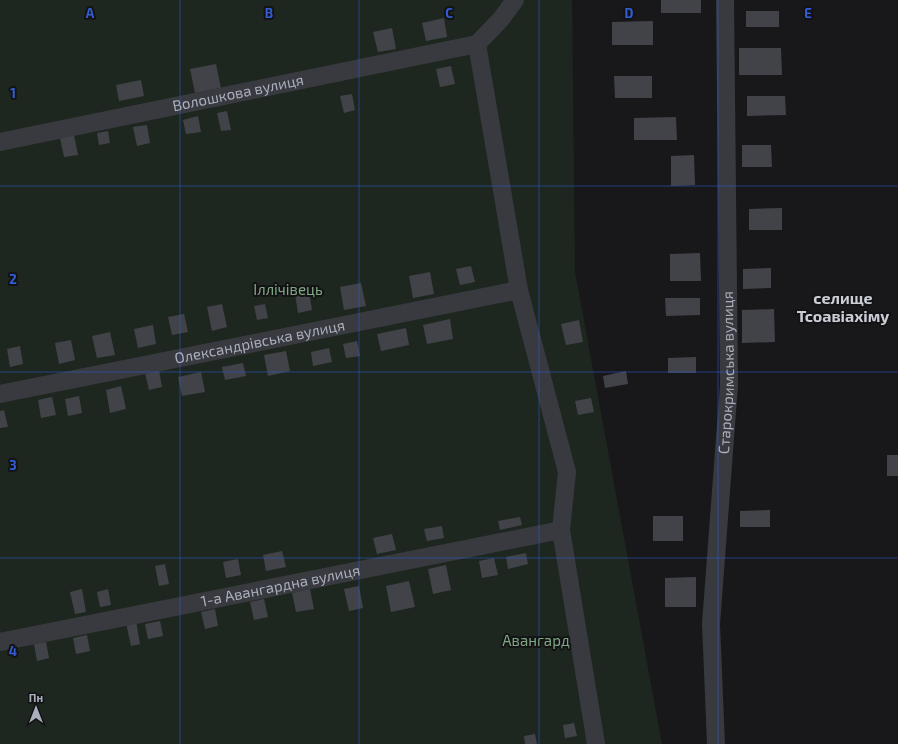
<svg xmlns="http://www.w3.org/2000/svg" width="898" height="744" font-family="'Exo 2',sans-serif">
<rect width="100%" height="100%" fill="#18181b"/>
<path fill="#1e271f" d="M0 0H572L575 272 662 744H0Z"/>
<path fill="#424348" d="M661 0H701V13H661Z
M746 11H779V27H746Z
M444 18 447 37 426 41 422 23Z
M653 21V45H612V22Z
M392 28 396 49 378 52 373 32Z
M739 48H781L782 75H739Z
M216 64 221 88 195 93 190 69Z
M451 66 455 84 440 87 436 69Z
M614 76H652V98H615Z
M141 80 144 96 119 101 116 85Z
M352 94 355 110 344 113 340 96Z
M747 96H785L786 115 747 116Z
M227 111 231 130 221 131 217 113Z
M198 116 201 132 186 134 183 120Z
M676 117 677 140H634V118Z
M147 125 150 143 137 146 133 127Z
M108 131 110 143 99 145 97 133Z
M74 135 78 155 64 157 60 138Z
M742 145H771L772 167H742Z
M694 155 695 185 671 186V156Z
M782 208V230H749V209Z
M700 253 701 281H670V254Z
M471 266 475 282 460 285 456 269Z
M771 268V288L743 289V269Z
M430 272 434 294 413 298 409 276Z
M361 283 366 306 344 310 340 287Z
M309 292 312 310 298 313 295 294Z
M665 298H700V315L666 316Z
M222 304 227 327 212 331 207 307Z
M265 304 268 318 257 320 254 306Z
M774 309 775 342 742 343V310Z
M184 314 188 332 172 335 168 317Z
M450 319 453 339 427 344 423 325Z
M579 320 583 342 566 345 561 324Z
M153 325 156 344 138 348 134 329Z
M406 328 409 345 381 351 377 334Z
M110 332 115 355 97 358 92 336Z
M71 340 75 360 59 364 55 343Z
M357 341 360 356 346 358 343 344Z
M20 346 23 364 10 367 7 349Z
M329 348 332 362 313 366 311 352Z
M286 351 290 371 268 376 264 355Z
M696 357V373H668V358Z
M243 363 246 376 225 380 222 367Z
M159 370 162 387 149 390 145 373Z
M626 371 628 384 605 388 603 376Z
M201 372 205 392 182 396 178 377Z
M121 386 126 409 110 413 106 390Z
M79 396 82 413 68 416 65 399Z
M52 397 56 415 41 418 38 400Z
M591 398 594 412 578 415 575 401Z
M4 410 8 427 0 428V411Z
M887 455H898V476H887Z
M770 510V527H740V511Z
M653 516H683V541H653Z
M520 517 522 525 500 530 498 521Z
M442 526 444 538 427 541 424 529Z
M392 534 396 550 377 554 373 538Z
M282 551 286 567 266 571 263 555Z
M526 553 528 564 508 569 506 557Z
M494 558 498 575 482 578 479 561Z
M238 559 241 575 226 578 223 562Z
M165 564 169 584 159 586 155 566Z
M446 565 451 590 433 594 428 569Z
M696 577V607H665V578Z
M409 581 415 607 391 612 386 586Z
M359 586 363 608 349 611 344 589Z
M82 589 86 612 75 614 70 592Z
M108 589 111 605 100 607 97 592Z
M310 589 314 609 296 612 292 593Z
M264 599 268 617 254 620 250 602Z
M215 609 218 626 205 629 201 612Z
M136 621 140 644 131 646 126 623Z
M160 621 163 636 148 639 145 624Z
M87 635 90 651 76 654 73 638Z
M46 642 49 658 37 661 34 644Z
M574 723 577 736 565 738 563 725Z
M535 734 537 744H525L524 736Z"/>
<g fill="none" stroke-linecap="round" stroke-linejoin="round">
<g stroke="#393a40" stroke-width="18">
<path d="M477 44 519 290 567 472 561 530 596 744"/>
<path d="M477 44 501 19 515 0"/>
<path id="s1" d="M0 142 477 44"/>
<path id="s2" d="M0 394 519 290"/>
<path id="s3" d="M0 642 561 530"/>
<path id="s4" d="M716 744 711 624 729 385 725 0"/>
</g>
</g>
<path fill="none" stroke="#325dd4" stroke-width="1" stroke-opacity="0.55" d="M180 0V744M359 0V744M539 0V744M718 0V744M0 186H898M0 372H898M0 558H898"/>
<g text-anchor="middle" stroke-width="4" stroke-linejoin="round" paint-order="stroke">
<g font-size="15" fill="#aaafbc" stroke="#131316">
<text dy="5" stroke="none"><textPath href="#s1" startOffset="243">Волошкова вулиця</textPath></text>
<text dy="5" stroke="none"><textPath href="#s2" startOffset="265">Олександрівська вулиця</textPath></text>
<text dy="5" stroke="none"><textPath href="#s4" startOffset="372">Старокримська вулиця</textPath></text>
<text dy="5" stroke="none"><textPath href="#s3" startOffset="286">1-а Авангардна вулиця</textPath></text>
</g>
<g font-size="15" fill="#7fa882" stroke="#131316">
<text x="288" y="295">Іллічівець</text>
<text x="536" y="646">Авангард</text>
</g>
<g font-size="16" font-weight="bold" fill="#cbced7" stroke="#131316">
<text x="843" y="304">селище<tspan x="843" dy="18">Тсоавiахiму</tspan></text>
</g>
</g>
<g font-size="13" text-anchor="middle" font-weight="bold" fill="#325dd4" stroke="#131316" stroke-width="4" stroke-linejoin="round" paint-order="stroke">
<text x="90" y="18">A</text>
<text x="269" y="18">B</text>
<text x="449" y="18">C</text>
<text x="629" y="18">D</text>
<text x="808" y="18">E</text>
<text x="13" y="98">1</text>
<text x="13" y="284">2</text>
<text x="13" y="470">3</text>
<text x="13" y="656">4</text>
</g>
<g transform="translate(36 708)" stroke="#131316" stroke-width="3" paint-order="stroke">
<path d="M0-3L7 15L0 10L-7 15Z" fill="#aaafbc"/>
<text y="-6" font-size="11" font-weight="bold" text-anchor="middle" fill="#aaafbc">Пн</text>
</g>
</svg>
